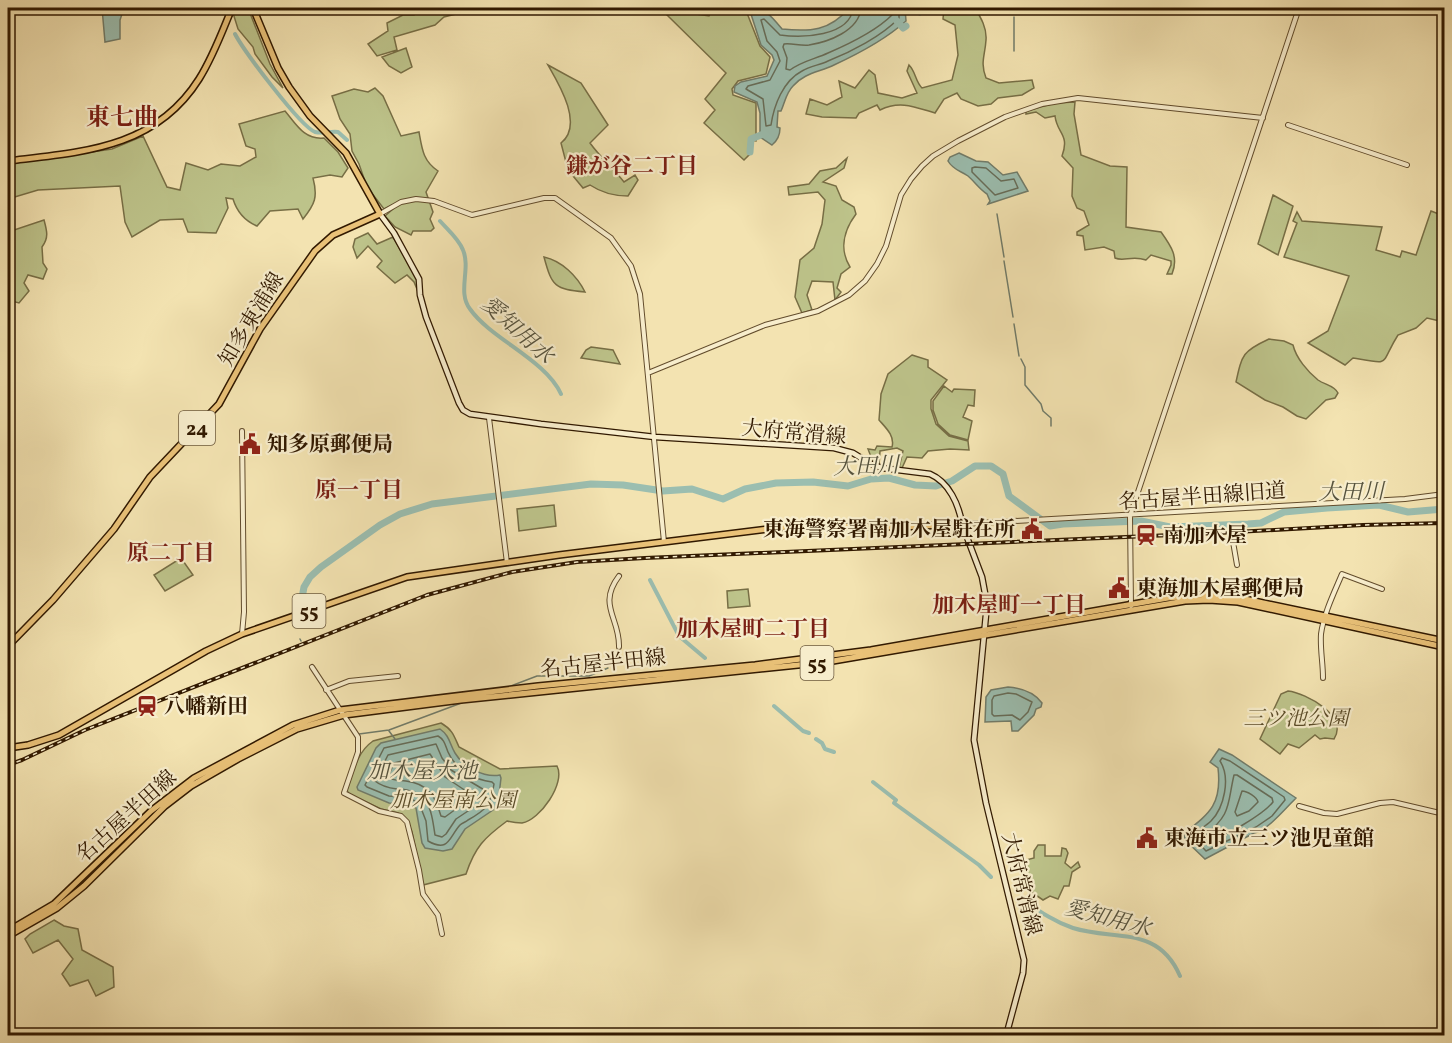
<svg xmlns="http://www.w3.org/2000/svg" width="1452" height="1043" font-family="Vollkorn,'Noto Serif JP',serif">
<rect width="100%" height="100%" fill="#f3e3b1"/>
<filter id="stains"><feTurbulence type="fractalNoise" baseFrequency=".00333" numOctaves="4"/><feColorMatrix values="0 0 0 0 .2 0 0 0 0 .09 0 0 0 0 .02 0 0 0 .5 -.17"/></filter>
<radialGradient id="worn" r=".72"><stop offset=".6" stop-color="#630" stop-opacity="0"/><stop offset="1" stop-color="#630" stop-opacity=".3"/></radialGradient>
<path fill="#bdc38a" stroke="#776e45" stroke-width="1.5" d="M235 8H248L270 64 283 88 272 77 255 54 253 47 238 29 233 13Z
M424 8H472V14L460 13 444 17 435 25 394 37 397 50 377 56 368 44 388 31 387 23 403 15H414Z
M713 8H745L760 46 770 57 766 74 738 81 732 89 733 95 756 103V141L749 140 748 152 750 154 744 160 704 123 715 110 705 99 726 73 666 14H696L709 16Z
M944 8H975C981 18 987 28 986 40 985 56 980 62 986 78L999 83 1032 80 1034 88 1022 95 998 98 991 104 978 106 961 99 957 93 944 99 935 113C915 107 900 100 880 110L877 105 859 113 856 118 822 117 806 114 810 99 827 105 842 97 839 81 855 88 869 70 875 75 878 93 902 98 917 93 907 71 909 65C916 72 915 81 922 88L952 80 958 55 955 25 943 19Z
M406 48 412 67 401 73 389 66 382 57Z
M548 65 581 83 608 125 590 143C600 157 613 168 624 182L635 175 638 180 628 196C614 196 602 193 590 185L583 188 568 170 561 143C584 125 559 84 548 65Z
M375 88 383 96 401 136 419 132C422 149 423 161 438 171L426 192 433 212 430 219 434 228 431 231H413L411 235 395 227 385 216 394 208 392 205 384 209 367 187 359 164 352 151 350 134 340 119 332 96 354 89 368 92Z
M1075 102 1074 114 1081 155 1110 166 1127 167 1126 227 1161 232C1171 246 1179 257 1172 274H1167L1171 265V261L1151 255 1146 260C1132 255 1124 262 1115 258L1114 251 1104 247 1085 250 1083 236 1077 235V232L1089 225 1084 211 1077 208 1072 196 1073 168 1062 156C1070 134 1057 134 1055 116L1045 118 1036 112 1026 114V111L1055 103Z
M285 111C296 124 304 140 324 138L338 152 348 168 342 177 330 175 313 178C318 197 315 204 303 219L298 209 270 211 257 226C245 221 237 212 233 199L226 198 228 208 216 233 188 232 183 219 160 220 132 237 125 222 120 186 38 190 8 199V164L112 149 143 136 167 187 180 190 186 163 208 170 221 164 240 166 256 157 255 149 246 146 239 124Z
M847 158 844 168 823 182 836 186 842 200 854 207 856 214C844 230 839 249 850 267L841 274 837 288 841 292 835 300 833 282 812 281 807 295 812 310 802 313 795 297 800 260 814 248 822 224 825 200 818 192 789 195 788 187 809 184 820 171 836 168Z
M1273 195 1293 206 1278 255 1258 244Z
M1431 211 1444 216V322L1427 318 1416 328 1398 335C1379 365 1393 365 1353 358L1345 365 1308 343 1328 331 1349 276 1284 257 1297 223 1293 221 1297 212 1302 221 1382 227 1376 250 1400 257 1402 251 1416 255Z
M44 220C47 231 49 238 42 247L43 263 47 269 43 279 28 275 24 283 29 291 19 303 8 300V232Z
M368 233 377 244 393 237 418 280 419 294 414 282 407 275 395 283 377 267 382 261 368 246 357 258 353 247 355 239Z
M544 257C562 261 577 276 585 292 555 289 552 287 544 257Z
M1269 339 1284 341 1293 345C1296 358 1308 372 1318 380 1325 385 1334 385 1338 393L1335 398 1326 400 1306 419 1297 416 1283 407 1265 400 1236 382C1242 354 1243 351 1269 339Z
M591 347 613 350 620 364 581 358 586 350Z
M912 355 928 360V367L947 380 931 400V409L936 424 949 436 968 441 969 450 950 449 928 451 922 458 907 457 902 468H899L903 451 897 448 880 451 879 465 873 462 868 449 875 450 877 446 892 447C895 436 886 428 879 420L881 394 888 374Z
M944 386 952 392 954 389 975 390 974 406 968 405 963 417 972 421 968 440 950 435 938 424 933 410V401Z
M554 505 556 526 519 531 517 509Z
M181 558 193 575 165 591 154 575Z
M748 589 750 606 728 608 727 591Z
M1288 691C1306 693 1349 716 1334 739L1325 738 1320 739 1315 735 1299 748 1288 744 1280 754 1260 739 1281 694Z
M441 723C453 730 454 736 459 747L500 769 557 766C566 783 540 820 522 823 517 823 511 822 507 821 484 838 475 847 466 874L423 885 412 832 408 822 398 813 381 809 349 794 347 790C353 772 357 752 373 741Z
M1038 845H1045V856H1061L1062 848 1066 849 1068 853 1065 863 1071 868 1078 862 1080 867 1072 872 1069 886H1064L1058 899 1050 896 1043 900C1021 886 1026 884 1026 860L1034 858V851Z
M54 920 64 926 78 929 82 950 113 967 114 987 96 996 88 980 70 986 62 974 73 959 58 940 33 953 25 939 30 934Z"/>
<path fill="#9bbeb0" stroke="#717c6a" stroke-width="1.5" d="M102 8H124L120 20V39L105 42Z
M749 8C764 6 773 18 782 29 810 32 830 31 849 8H905L906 21C885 40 860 53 834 65 820 72 804 73 793 86 786 93 785 102 781 111H778L777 127 780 128C780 135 777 141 772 145L760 137V113L757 102 734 92 735 86 741 82 767 76 774 60 772 55 761 45Z
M959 153 976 161 988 162 1003 175 1017 172 1028 191 988 204 990 201 987 194C979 189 975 182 968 176 961 171 953 170 948 161L950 157Z
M1008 687C1021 688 1034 692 1042 703L1041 707 1036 709 1034 715 1018 731H1012L1011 721 985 722 986 697 991 690Z
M440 729C450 736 449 743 455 753 463 767 484 778 500 775L501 778 498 803 493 810 465 829 452 849 443 851 425 848 422 843 416 808 408 804 389 803 358 790 357 787 376 748 381 743Z
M1219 749 1232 755 1296 798C1286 808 1267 831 1254 833L1205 859 1185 840 1184 833C1211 813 1222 803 1218 768L1210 762Z"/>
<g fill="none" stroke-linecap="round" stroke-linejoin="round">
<path stroke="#666c58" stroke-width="1.5" d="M853 8C850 37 801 38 780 35L764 19 761 20 767 41 777 52 780 61 770 80 748 86 746 89 763 99 766 126 771 125C774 105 783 81 802 71 810 66 820 65 828 61 851 52 882 36 899 18V8
M861 8C859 31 828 42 809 45 800 46 792 43 784 44L783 47 787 58 786 69 790 70C802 61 815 59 828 53 849 44 875 32 892 15V8
M975 167 986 168 1001 181 1014 179 1018 188 995 195 972 172V168Z
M1008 693 1016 694 1032 702 1028 712 1020 720 1012 715 994 716 992 714V700L994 696Z
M438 736C445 740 445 745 448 752 455 769 475 780 492 782L494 784C491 805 486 810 468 820 466 822 462 823 460 825 449 837 449 853 428 841L426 821 419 803 409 798 389 796 367 787 365 785 384 748Z
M436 744 442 758 451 770 486 791 483 801 456 819 446 834 442 837 435 835C431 808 429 790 397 789 389 788 381 786 375 781L388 755Z
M430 754 445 777 472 795 471 798 445 817 441 816C435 796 429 784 406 781 399 780 393 781 388 777L394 763Z
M1222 758 1230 761 1284 797 1285 800 1272 816 1256 827 1206 851 1192 836C1197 830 1205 827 1211 821 1224 808 1231 778 1220 761Z
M1234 775H1237L1272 798 1273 802C1263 815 1224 837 1207 842L1204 836C1232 814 1227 805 1234 775Z
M1242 791C1247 791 1257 797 1258 802L1249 811 1237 816 1235 812Z"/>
<path stroke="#717c6a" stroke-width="1.5" d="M1013 8V10
M1014 51V17
M997 214 1004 257
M1004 261 1013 317
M1014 324 1019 356
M1021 359 1025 367V385L1041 404 1043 411 1051 418V426
M304 607V609
M300 639 301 641
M508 687 537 676H589L608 668
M389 731 395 739
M359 734 389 730 464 702"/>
<path stroke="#9bbeb0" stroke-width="4" d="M235 34C244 51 300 126 315 132 323 134 330 131 338 132L347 140
M440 221C448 230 459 239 463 250 471 269 457 292 470 309 491 339 546 360 561 394
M650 580 679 636 705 658
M774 706 803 731 809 733
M816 739 822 743 825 749 834 752
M873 782 896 800 894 803 979 865 991 877
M1021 898C1038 910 1052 921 1073 928 1115 941 1158 925 1180 976"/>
<path stroke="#9bbeb0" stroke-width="7" d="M920 12 926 8
M895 19 903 28 906 26
M750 152 751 139 766 133
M304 607 302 598 304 587 310 577 321 567 380 525 400 514 432 504 591 484 623 485 663 491 692 489 723 499 745 489 776 483 813 482 848 486 871 479 889 478 915 485 936 486 952 481 975 466H991L1003 474 1009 496 1050 526 1063 524 1141 521 1170 527 1248 524 1261 523 1284 512 1327 508 1379 505 1408 512 1444 509"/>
<defs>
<path id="tertiary" d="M1288 125 1407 165
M380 214 401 202 416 199 434 201 472 215 544 198H555L611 238 631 266 640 294 664 542
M648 373 765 325 818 311 849 295 865 281 877 264 886 246 901 195 911 179 922 166 933 156 958 141 1005 117 1042 104 1078 98 1263 118
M489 418 507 563
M962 524 1405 499 1444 494
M1232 536 1237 565
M619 576C597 605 620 618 619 647
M1131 606 1130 516 1299 8
M242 634 244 612 242 431
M312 667 358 737V752L344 793 379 811 401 816 407 822 419 870 423 894 438 915 442 934
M1323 678C1323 663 1320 649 1321 634 1324 613 1334 593 1342 574L1382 589
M326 690 349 681 398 676
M1299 806 1324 813 1337 814 1380 803 1393 802 1444 814"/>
<path id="secondary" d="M380 214 394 233 419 279 420 295 426 317 459 403 463 410 470 414 541 424 655 437 834 448 853 453 871 464 882 468 930 474C949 482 959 505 962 524L982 577 987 604 974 740 986 803 1024 960 1023 973 1006 1036"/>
<path id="primary" d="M8 161C82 152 155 149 199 79 213 57 222 32 232 8
M8 646 53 600 114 529 150 477 219 404 260 329 315 251 333 235 380 214 346 153 310 116 289 87 278 68 253 8
M8 748 28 745 59 735 206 651 242 634 407 577 559 555 793 526 901 527 962 524
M8 931 54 904 151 811 194 778 293 725 340 710 538 686 755 665 871 650 1168 598 1202 595 1240 598 1444 641
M8 936 57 908 84 886 165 806 191 786 238 759 297 729 344 715 461 700 827 662 1185 601 1209 600 1238 602 1444 647"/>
</defs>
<use href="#tertiary" stroke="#624c2c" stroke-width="6"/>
<use href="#secondary" stroke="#311900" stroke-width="7"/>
<use href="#primary" stroke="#311900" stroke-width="8"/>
<use href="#tertiary" stroke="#f7edcc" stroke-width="4"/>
<use href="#secondary" stroke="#f7edcc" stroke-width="4.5"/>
<use href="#primary" stroke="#eac278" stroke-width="5"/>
<defs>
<path id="rail" d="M8 765 22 760 85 730 427 595 512 572 577 562 645 558 1218 533 1363 525 1444 523"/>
</defs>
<use href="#rail" stroke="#311900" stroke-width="4"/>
<use href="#rail" stroke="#f7edcc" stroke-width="1.5" stroke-dasharray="4.5" stroke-linecap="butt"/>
</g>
<defs>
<symbol id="civic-bare" viewBox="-9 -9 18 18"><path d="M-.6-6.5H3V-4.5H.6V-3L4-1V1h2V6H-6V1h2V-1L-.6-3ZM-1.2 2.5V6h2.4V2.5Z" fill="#8f2418" stroke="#f7edcc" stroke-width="2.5" paint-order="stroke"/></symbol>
<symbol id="station-bare" viewBox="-9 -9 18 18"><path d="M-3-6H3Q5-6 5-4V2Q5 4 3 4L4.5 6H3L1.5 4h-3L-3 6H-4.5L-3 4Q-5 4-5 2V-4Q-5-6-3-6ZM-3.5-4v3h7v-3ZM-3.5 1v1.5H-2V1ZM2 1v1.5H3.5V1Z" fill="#8f2418" stroke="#f7edcc" stroke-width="2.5" paint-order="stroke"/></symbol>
</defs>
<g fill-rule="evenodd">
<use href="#civic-bare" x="235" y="429" width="30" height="30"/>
<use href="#civic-bare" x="1017" y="514" width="30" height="30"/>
<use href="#station-bare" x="1131" y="520" width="30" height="30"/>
<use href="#civic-bare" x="1104" y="573" width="30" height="30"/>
<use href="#station-bare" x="132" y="691" width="30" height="30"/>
<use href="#civic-bare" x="1132" y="823" width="30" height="30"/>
</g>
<g text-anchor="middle" stroke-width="4.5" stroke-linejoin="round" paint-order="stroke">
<g fill="#f7edcc" stroke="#6c593d" stroke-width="1.5">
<rect x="179" y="411" width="36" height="34" rx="4.5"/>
<rect x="292.5" y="594" width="33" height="34" rx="4.5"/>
<rect x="800.5" y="646" width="33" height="34" rx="4.5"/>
</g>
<g font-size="20" font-weight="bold" fill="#311900">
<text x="197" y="435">24</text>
<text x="309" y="618">55</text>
<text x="817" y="670">55</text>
</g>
<g font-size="21" fill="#311900" stroke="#f7edcc">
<text transform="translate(251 319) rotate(-59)" y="7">知多東浦線</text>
<text transform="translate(794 432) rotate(5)" y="7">大府常滑線</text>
<text transform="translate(1202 496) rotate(-4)" y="7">名古屋半田線旧道</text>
<text transform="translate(603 663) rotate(-6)" y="7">名古屋半田線</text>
<text transform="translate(126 816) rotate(-42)" y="7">名古屋半田線</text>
<text transform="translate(1022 884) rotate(76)" y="7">大府常滑線</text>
</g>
<g font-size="21" font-weight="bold" fill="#311900" stroke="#f7edcc" text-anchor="start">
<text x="267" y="451">知多原郵便局</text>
<text x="1015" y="536" text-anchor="end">東海警察署南加木屋駐在所</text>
<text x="1163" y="542">南加木屋</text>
<text x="1136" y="595">東海加木屋郵便局</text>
<text x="164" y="713">八幡新田</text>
<text x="1164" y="845">東海市立三ツ池児童館</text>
</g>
<g font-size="21" font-style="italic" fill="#5b4c29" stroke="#f7edcc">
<text x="1296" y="725">三ツ池公園</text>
<text x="453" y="807">加木屋南公園</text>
</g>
<g font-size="22" font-weight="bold" fill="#7a1f14" stroke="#f7edcc">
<text x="632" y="173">鎌が谷二丁目</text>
<text x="359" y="497">原一丁目</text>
<text x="171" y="560">原二丁目</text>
<text x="1009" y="612">加木屋町一丁目</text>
<text x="753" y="636">加木屋町二丁目</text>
</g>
<g font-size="22" font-style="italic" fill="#56533e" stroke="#f7edcc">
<text transform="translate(518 329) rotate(42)" y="8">愛知用水</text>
<text transform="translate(866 465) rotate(-2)" y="8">大田川</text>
<text transform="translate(1351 491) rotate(-1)" y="8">大田川</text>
<text x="422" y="778">加木屋大池</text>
<text transform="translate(1108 917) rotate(15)" y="8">愛知用水</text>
</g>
<g font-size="24" font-weight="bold" fill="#7a1f14" stroke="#f7edcc">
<text x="122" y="125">東七曲</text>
</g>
</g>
<rect width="1452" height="1043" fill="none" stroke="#f3e3b1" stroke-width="30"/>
<rect x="9" y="9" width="1434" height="1025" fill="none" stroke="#311900" stroke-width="3"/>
<rect x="15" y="15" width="1422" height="1013" fill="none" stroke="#311900" stroke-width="1.5"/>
<rect width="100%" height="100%" filter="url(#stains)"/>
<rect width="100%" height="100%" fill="url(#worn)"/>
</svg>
